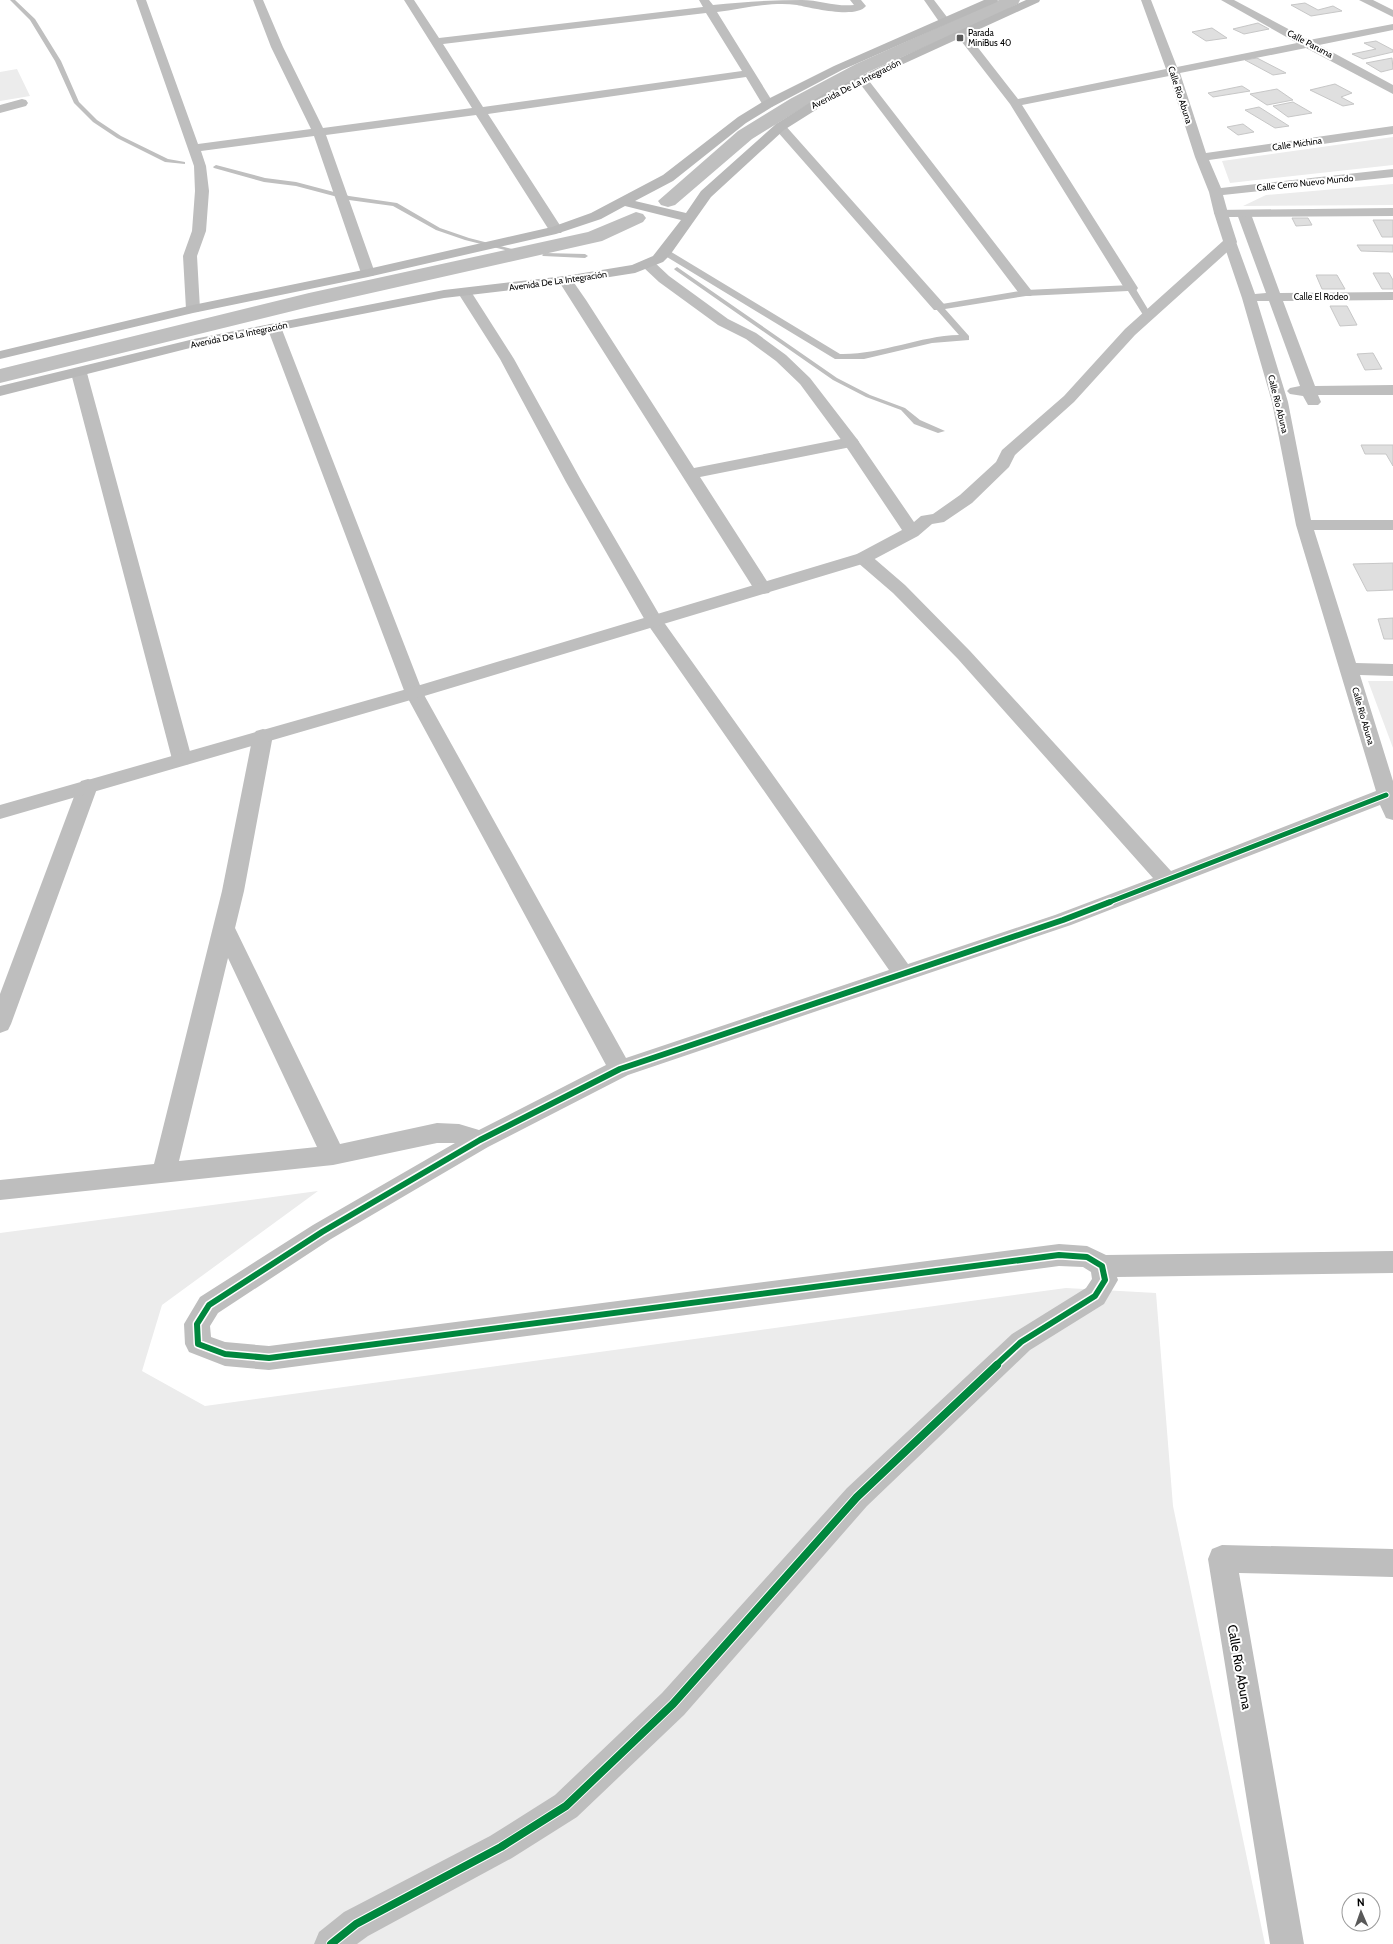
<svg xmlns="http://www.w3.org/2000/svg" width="1393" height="1944" font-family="Cabin,sans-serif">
<rect width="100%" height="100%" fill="#fff"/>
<path fill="#ececec" d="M17 69 30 96 0 101V72Z
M1393 137V165L1230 183 1222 161Z
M1393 184V205L1243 206 1266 195Z
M1368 681H1393V748Z
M318 1191 162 1305 142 1371 205 1406 1066 1288 1156 1293 1173 1506 1265 1944H0V1233Z"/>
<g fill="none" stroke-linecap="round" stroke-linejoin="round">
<path fill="#bfbfbf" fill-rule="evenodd" d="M10 0H15L35 19 61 61 79 102 97 120 121 136 168 159 185 162V164L165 162 117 138 93 122 74 103 55 61 30 20Z
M216 165 265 178 296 182 349 196 397 203 440 228 469 238 516 250 513 252 465 240 436 230 393 206 349 200 296 186 264 182 214 168 213 167Z
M545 253 585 254 588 256 585 258 543 256 542 255Z
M677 267 837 378 870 395 905 408 920 420 945 431 938 433 914 424 901 410 866 397 833 380 675 270 674 269Z"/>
<path fill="#bfbfbf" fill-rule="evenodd" d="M999 0H1020L1018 4 991 18 868 72 804 107 752 139 675 205 668 207 661 205 658 201 738 131 790 99 856 64Z
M636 212 643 214 646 218 643 222 602 241 309 307 0 383V369L309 293 588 232Z"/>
</g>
<path fill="#dfdfdf" stroke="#c7c7c7" d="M1305 3 1318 10 1333 6 1342 11 1311 16 1291 5Z
M1258 23 1269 29 1244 34 1233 29Z
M1212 28 1227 38 1206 41 1192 32Z
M1376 41 1393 50V52L1363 59 1352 54 1376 49 1364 43Z
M1257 58 1286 73 1273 75 1245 60Z
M1392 58 1393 69 1381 72 1366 63Z
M1335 84 1352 93 1341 97 1354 104 1343 106 1310 90Z
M1242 86 1250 91 1213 97 1208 93Z
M1277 89 1293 100 1267 105 1250 94Z
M1293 102 1312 113 1288 117 1273 106Z
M1259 107 1289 126 1275 128 1245 110Z
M1243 124 1254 132 1238 135 1227 127Z
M1292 218H1308L1312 225 1296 226Z
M1373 220H1393V237H1382Z
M1357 245H1393V252L1361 251Z
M1373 273H1389L1393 280V289H1382Z
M1316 275H1337L1345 289H1322Z
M1330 306H1347L1357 325 1340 326Z
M1373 353 1382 369 1365 370 1357 354Z
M1361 445H1393V466L1386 454H1365Z
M1393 563V590L1367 591 1353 564Z
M1393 618V639H1384L1378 619Z"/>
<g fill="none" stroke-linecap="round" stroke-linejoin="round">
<path fill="#bebebe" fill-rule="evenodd" d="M662 250H668L840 354C881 355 918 336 959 335L936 309V305L1026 290 1131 285 1134 286 1152 316 1151 318H1145L1128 291 1026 296 945 309 969 336V340L932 343 864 359H835L662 254Z"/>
<path fill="#bebebe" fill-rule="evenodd" d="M136 0H146L198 144 311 129 271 47 253 0H263L283 47 323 128 472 108 404 0H414L439 38 703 7 699 0H709L713 5C743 2 772 0 802 0 819 0 836 7 854 5L850 0H861L866 6C856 19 812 8 797 5 772 1 742 9 717 12L774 104 772 107H764L746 77 488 114 563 230 561 233H551L549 230 476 115 326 135 375 273 373 276H363L361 273 314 136 201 151 206 166 209 191 206 231 197 256 200 309 198 312H188L186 309 183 256 192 231 195 191 194 166ZM706 13 742 71 483 107 443 44Z
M924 0H934L950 21 948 23H940Z
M1141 0H1151L1177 67 1297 43 1221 0H1234L1309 40 1393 24V30L1319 45 1393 85V94L1306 48 1180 73 1206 153 1393 126V134L1209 160 1221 188 1393 169V177L1223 195 1228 213 1226 216H1216L1214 213 1209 192 1195 157 1169 76 1022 105 1138 288 1136 291H1126L1010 104 955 33 961 30 965 31 1018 99 1166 69Z
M1359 0H1373L1393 10V17Z
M862 75 866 77 1031 290 1033 293 1031 296H1021L858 81 856 79 858 77Z
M22 99 26 100 28 103 26 106 0 113V105Z
M780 123 784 124 944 304 946 307 944 310H934L776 130 774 127 776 124Z
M1244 210 1249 211 1251 214 1280 293 1393 292V300L1283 301 1315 386 1393 385V395H1318L1321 402 1318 405H1308L1303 396 1290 394 1287 391 1290 388 1300 386 1269 301H1257L1288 402 1311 520H1393V530H1314L1356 663 1393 664V676L1360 675 1393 781V820L1386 818 1380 805 1071 925 628 1075 488 1147 331 1239 218 1313 210 1326 211 1337 225 1342 269 1346 1059 1244 1087 1246 1106 1255 1393 1251V1273L1117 1277 1118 1280 1104 1304 1030 1350 867 1506 684 1715 577 1817 512 1858 368 1936 357 1944H314L319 1932 344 1912 490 1836 555 1795 662 1693 847 1488 1012 1334 1086 1288 1092 1279 1091 1272 1083 1267 1059 1266 269 1370 225 1366 189 1352 185 1344 184 1324 200 1297 313 1225 455 1143H437L333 1165 0 1200V1180L154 1164 222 891 253 735 256 731 263 729 270 731 273 735 244 891 235 928 340 1144 437 1123 459 1124 479 1130 606 1065 405 693 267 327 269 324H279L281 327 423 693 626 1058 889 970 646 622 566 482 500 359 458 293 460 290H470L514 359 582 482 663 621 908 964 1055 915 1153 878 958 659 893 593 857 562 854 558 857 554 863 553 869 554 905 585 970 651 1171 871 1376 791 1296 525 1272 402 1242 298 1223 242 1225 239H1235L1255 294 1266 293 1237 214 1239 211ZM228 958 317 1147 179 1161Z
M565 276 570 277 586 300 694 468 851 437 857 439 859 442 857 445 851 447 700 477 772 589 769 593 763 594 757 593 754 589 558 280 560 277Z
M79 368 84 370 87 373 192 759 189 764 182 765 175 764 172 759 71 373 74 370Z
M88 779 95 781 98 786 11 1024 8 1030 0 1033V994L78 786 81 781Z
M1222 1545 1393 1549V1577L1239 1573 1304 1944H1270L1208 1559 1212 1549Z"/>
<path fill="#bebebe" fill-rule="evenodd" d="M1393 208V216L1229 217 1237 242 1235 245 1135 335 1074 402 1015 455 1009 467 972 503 944 522 932 524 918 536 869 562 421 697 0 819V805L407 689 857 554 902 530 845 445 800 384 776 361 746 339 718 325 659 282 643 267 641 264 643 261H653L669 276 728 319 756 333 786 355 810 378 857 439 914 522 921 516 933 514 960 495 996 462 1002 450 1064 396 1125 329 1223 241 1214 213 1216 210Z"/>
<path fill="#b8b8b8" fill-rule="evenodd" d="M984 0H998L997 2 842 70 772 107 746 123 673 181 635 201 686 213 701 191 776 124 822 95 858 77 1026 0H1040L1039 2 866 81 830 101 784 130 711 197 670 255 663 262 635 273 565 284 444 298 194 347 0 396V386L194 339 444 290 565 276 632 265 653 256 681 220 625 206 601 219 556 234 368 277 193 313 0 359V351L193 305 368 269 552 227 591 213 663 175 738 117 764 101 834 66Z"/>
<defs>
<path id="cycleway-far2" d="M1107 903 1386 795"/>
<path id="cycleway-far1" d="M995 1366 1021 1342 1095 1296 1105 1280 1102 1266 1087 1257 1059 1255 269 1358 225 1354 198 1344 197 1324 209 1305 322 1232 480 1140 620 1069 1063 920 1110 902"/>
<path id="cycleway" d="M331 1944 356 1924 501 1847 566 1806 673 1704 857 1497 997 1365"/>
</defs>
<use href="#cycleway-far2" stroke="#fff" stroke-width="7"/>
<use href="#cycleway-far1" stroke="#fff" stroke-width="9"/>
<use href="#cycleway" stroke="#fff" stroke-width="10"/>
<use href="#cycleway-far2" stroke="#00873e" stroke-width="5"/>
<use href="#cycleway-far1" stroke="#00873e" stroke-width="6"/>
<use href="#cycleway" stroke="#00873e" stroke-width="8"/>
</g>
<rect fill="#595959" stroke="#fff" stroke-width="1.5" x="956" y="34" width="8" height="8" rx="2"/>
<g text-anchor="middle" stroke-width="4" stroke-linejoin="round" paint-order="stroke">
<g font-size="9" fill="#000" stroke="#fff" text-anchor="start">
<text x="968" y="36">Parada<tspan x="968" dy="10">MiniBus 40</tspan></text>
</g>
<g font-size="9" fill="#000" stroke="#fff">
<text transform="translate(1310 44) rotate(28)" y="3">Calle Paruma</text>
<text transform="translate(856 84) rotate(-27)" y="3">Avenida De La Integración</text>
<text transform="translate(1180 95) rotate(72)" y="3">Calle Río Abuna</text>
<text transform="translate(1297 144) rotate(-8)" y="3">Calle Michina</text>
<text transform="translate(1305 183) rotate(-6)" y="3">Calle Cerro Nuevo Mundo</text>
<text transform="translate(558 281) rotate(-8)" y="3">Avenida De La Integración</text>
<text x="1321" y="300">Calle El Rodeo</text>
<text transform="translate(239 335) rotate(-12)" y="3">Avenida De La Integración</text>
<text transform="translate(1278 404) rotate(76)" y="3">Calle Río Abuna</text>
<text transform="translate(1363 716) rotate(74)" y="3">Calle Río Abuna</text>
</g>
<g font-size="13" fill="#000" stroke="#fff">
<text transform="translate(1240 1667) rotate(80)" y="5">Calle Río Abuna</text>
</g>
</g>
<g transform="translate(1361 1912) rotate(358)"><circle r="19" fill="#ffffff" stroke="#999999"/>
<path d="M0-3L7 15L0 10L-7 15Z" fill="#595959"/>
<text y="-6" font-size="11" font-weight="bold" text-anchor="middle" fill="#000000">N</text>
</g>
</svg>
